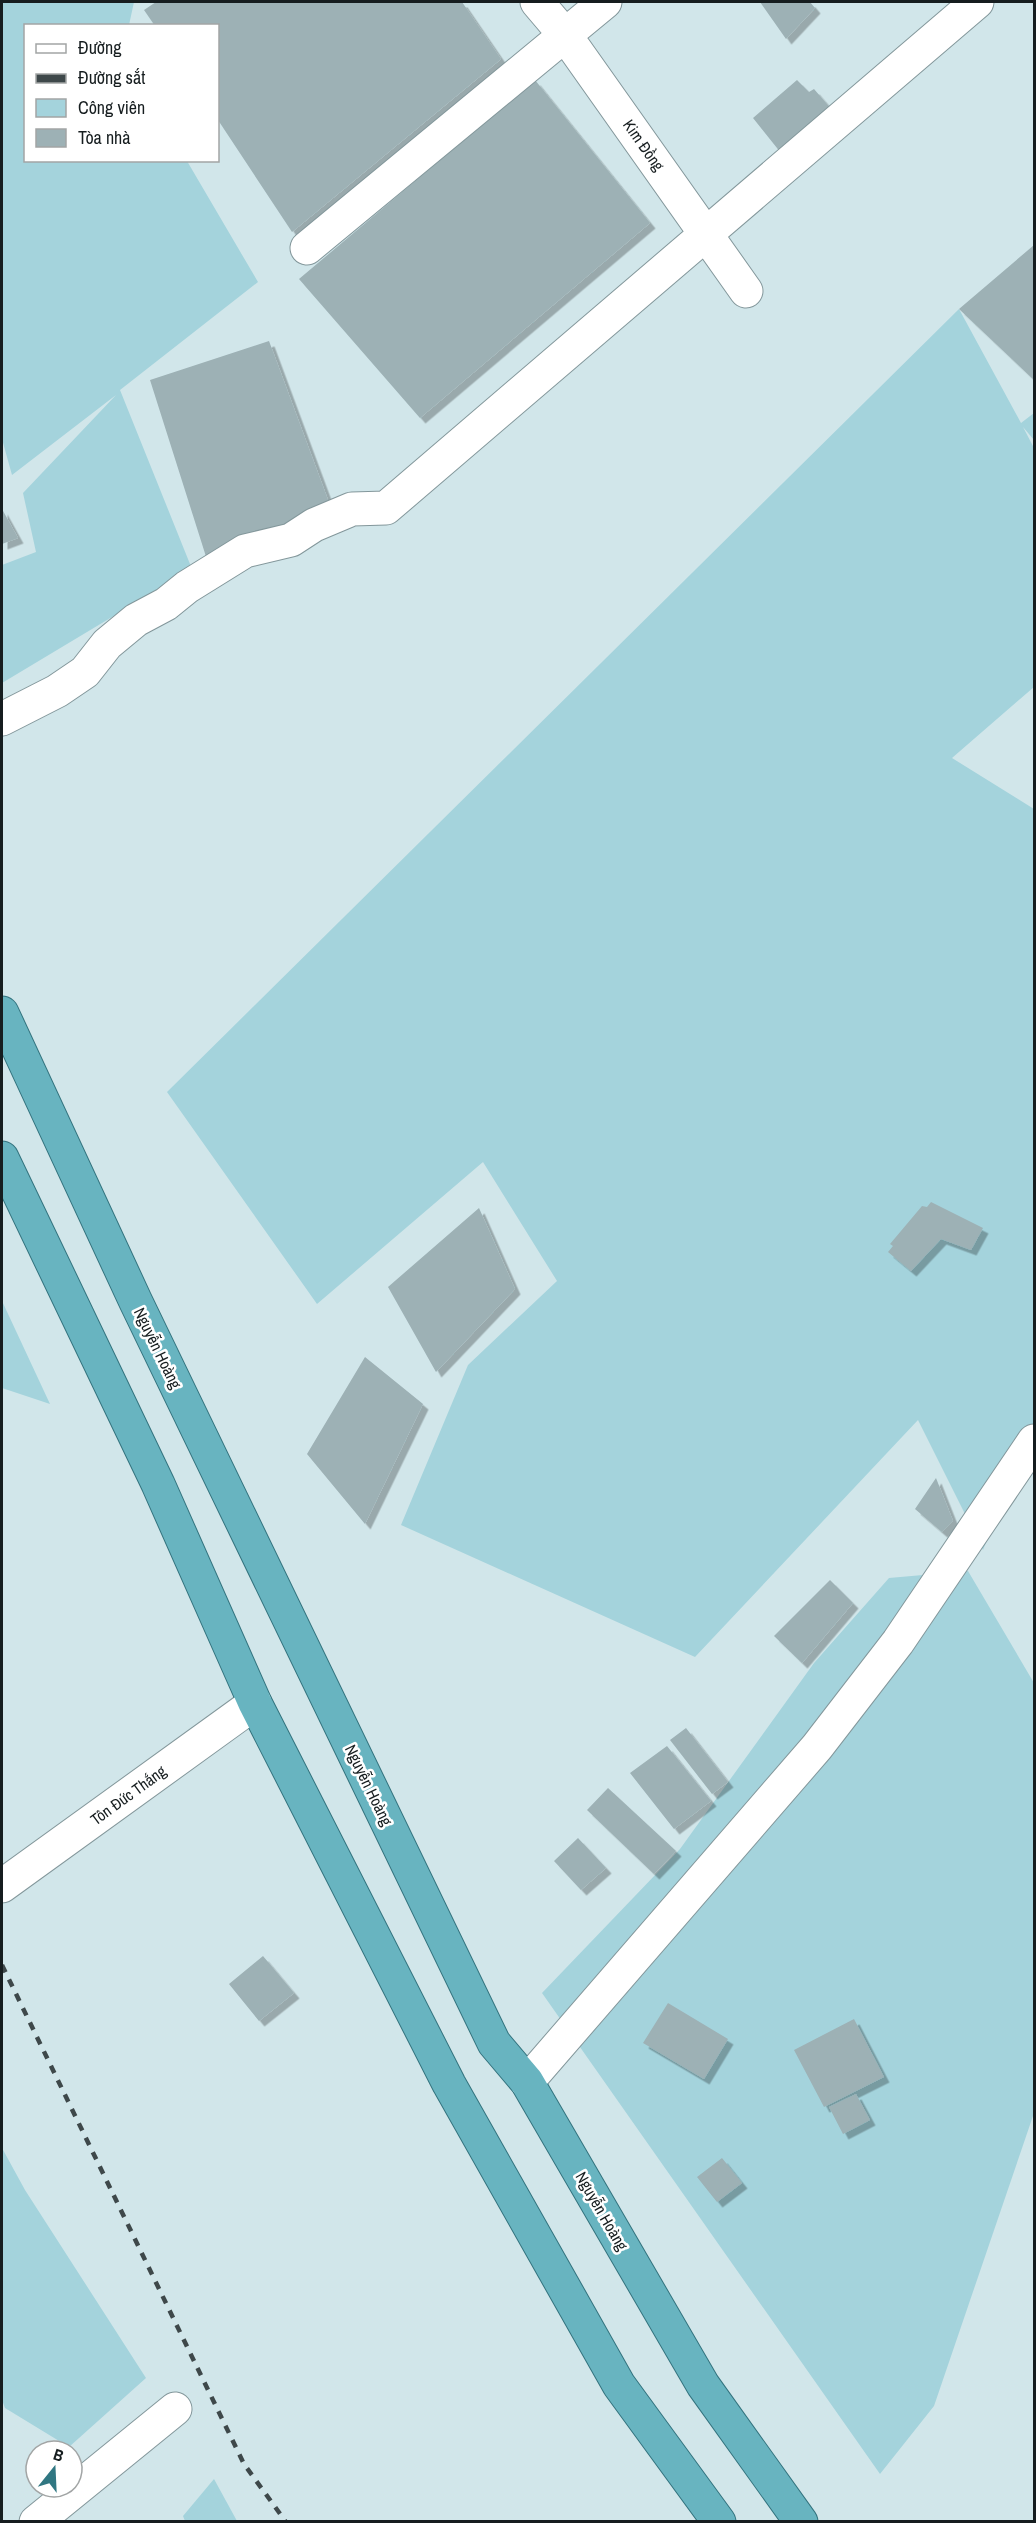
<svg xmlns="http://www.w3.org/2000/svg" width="1036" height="2523" font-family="'Archivo Narrow',sans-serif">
<defs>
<filter id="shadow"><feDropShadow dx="5.5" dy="5.5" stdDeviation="0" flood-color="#0004"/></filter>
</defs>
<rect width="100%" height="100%" fill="#d1e6ea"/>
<path fill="#a4d3dc" d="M2 2H134L129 25 26 26V160L187 161 258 282 120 390 192 569 2 683V565L36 552 23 493 116 395 12 475 2 439Z
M959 309 1021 423 1034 413V440L1023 427 1034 448V687L952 758 1034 809V1426L983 1550 918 1420 695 1657 401 1525 468 1365 557 1281 483 1162 317 1304 167 1092Z
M2 1301 50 1404 2 1388Z
M968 1571 1034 1683V2113L934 2406 880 2474 542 1993 680 1849 814 1663 889 1578Z
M2 2148 25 2190 146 2378 69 2447 5 2408 2 2400Z
M214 2479 237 2521H185L183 2516Z"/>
<path fill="#9db1b5" filter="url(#shadow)" d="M156 2H462L501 59 292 232 218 120V26H155L144 10Z
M760 2H810L815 8 786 39Z
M535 80 650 223 420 418 299 279Z
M797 80 809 92 814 89 833 111 781 153 753 118Z
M1034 245V380L959 309Z
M269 341 331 508 209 566 150 380Z
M2 509 18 538 2 544Z
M931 1202 983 1228 971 1250 941 1239 911 1271 888 1252 893 1246 890 1244 922 1206 927 1207Z
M479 1208 515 1289 436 1372 388 1287Z
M365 1357 423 1404 365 1524 307 1454Z
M936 1478 953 1521 942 1532 915 1509Z
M830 1580 853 1603 802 1663 774 1636Z
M686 1728 728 1782 712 1794 670 1740Z
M667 1746 711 1801 674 1829 630 1773Z
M608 1788 676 1851 654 1874 587 1810Z
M578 1838 606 1868 581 1890 554 1861Z
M263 1956 294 1993 259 2021 229 1984Z
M668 2003 728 2039 704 2079 643 2043Z
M854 2019 884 2077 824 2107 794 2050Z
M856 2094 870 2120 843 2134 829 2107Z
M722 2158 742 2183 717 2202 697 2177Z"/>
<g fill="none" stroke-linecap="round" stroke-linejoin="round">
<defs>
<path id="minor" d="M537 2 565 35 746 291
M307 248 605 2
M2 719 57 691 85 672 107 644 136 620 166 604 187 587 245 551 291 540 314 525 352 509 386 508 977 2
M527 2082 817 1747 898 1642 1034 1441
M36 2522 175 2409"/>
<path id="tertiary" d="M2 1886 255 1703"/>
<path id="trunk" d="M2 1013 135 1300 494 2043 527 2082 703 2385 801 2522
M2 1158 158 1484 255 1703 449 2084 619 2385 719 2522"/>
</defs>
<use href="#minor" stroke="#83979b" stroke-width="35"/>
<use href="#tertiary" stroke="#83979b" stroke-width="35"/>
<use href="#trunk" stroke="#33737e" stroke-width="35"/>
<use href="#minor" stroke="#fff" stroke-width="33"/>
<use href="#tertiary" stroke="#fff" stroke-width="33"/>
<use href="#trunk" stroke="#68b4c0" stroke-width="33"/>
<path stroke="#3e484a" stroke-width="4.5" stroke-dasharray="8 8" stroke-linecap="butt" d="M2 1965 244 2464 286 2522"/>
</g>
<g text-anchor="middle" stroke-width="5" stroke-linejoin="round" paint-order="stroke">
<g font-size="16" fill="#161d1f" stroke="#fff">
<text transform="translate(644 145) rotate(55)" y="6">Kim Đồng</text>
<text transform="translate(158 1348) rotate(64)" y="6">Nguyễn Hoàng</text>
<text transform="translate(369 1785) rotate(64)" y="6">Nguyễn Hoàng</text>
<text transform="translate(128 1795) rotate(-36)" y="6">Tôn Đức Thắng</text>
<text transform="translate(602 2211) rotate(60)" y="6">Nguyễn Hoàng</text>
</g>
</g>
<rect width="1036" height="2523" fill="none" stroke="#161d1f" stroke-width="6"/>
<rect x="24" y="24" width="195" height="138" fill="#ffffff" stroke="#a2a5a5" stroke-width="1.5"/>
<rect x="36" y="44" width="30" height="9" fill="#ffffff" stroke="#a2a5a5" stroke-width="1.5"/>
<text x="78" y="54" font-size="18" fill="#161d1f">Đường</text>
<rect x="36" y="74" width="30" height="9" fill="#3e484a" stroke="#a2a5a5" stroke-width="1.5"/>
<text x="78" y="84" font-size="18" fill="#161d1f">Đường sắt</text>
<rect x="36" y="99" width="30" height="18" fill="#a4d3dc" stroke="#a2a5a5" stroke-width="1.5"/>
<text x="78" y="114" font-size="18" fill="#161d1f">Công viên</text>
<rect x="36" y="129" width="30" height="18" fill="#9db1b5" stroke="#a2a5a5" stroke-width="1.5"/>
<text x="78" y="144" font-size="18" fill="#161d1f">Tòa nhà</text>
<g transform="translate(54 2469) rotate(18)"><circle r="28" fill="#ffffff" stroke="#a2a5a5" stroke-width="1.5"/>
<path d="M0-4.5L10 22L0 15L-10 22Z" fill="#307782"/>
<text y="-9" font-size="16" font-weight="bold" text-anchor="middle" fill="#161d1f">B</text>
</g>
</svg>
